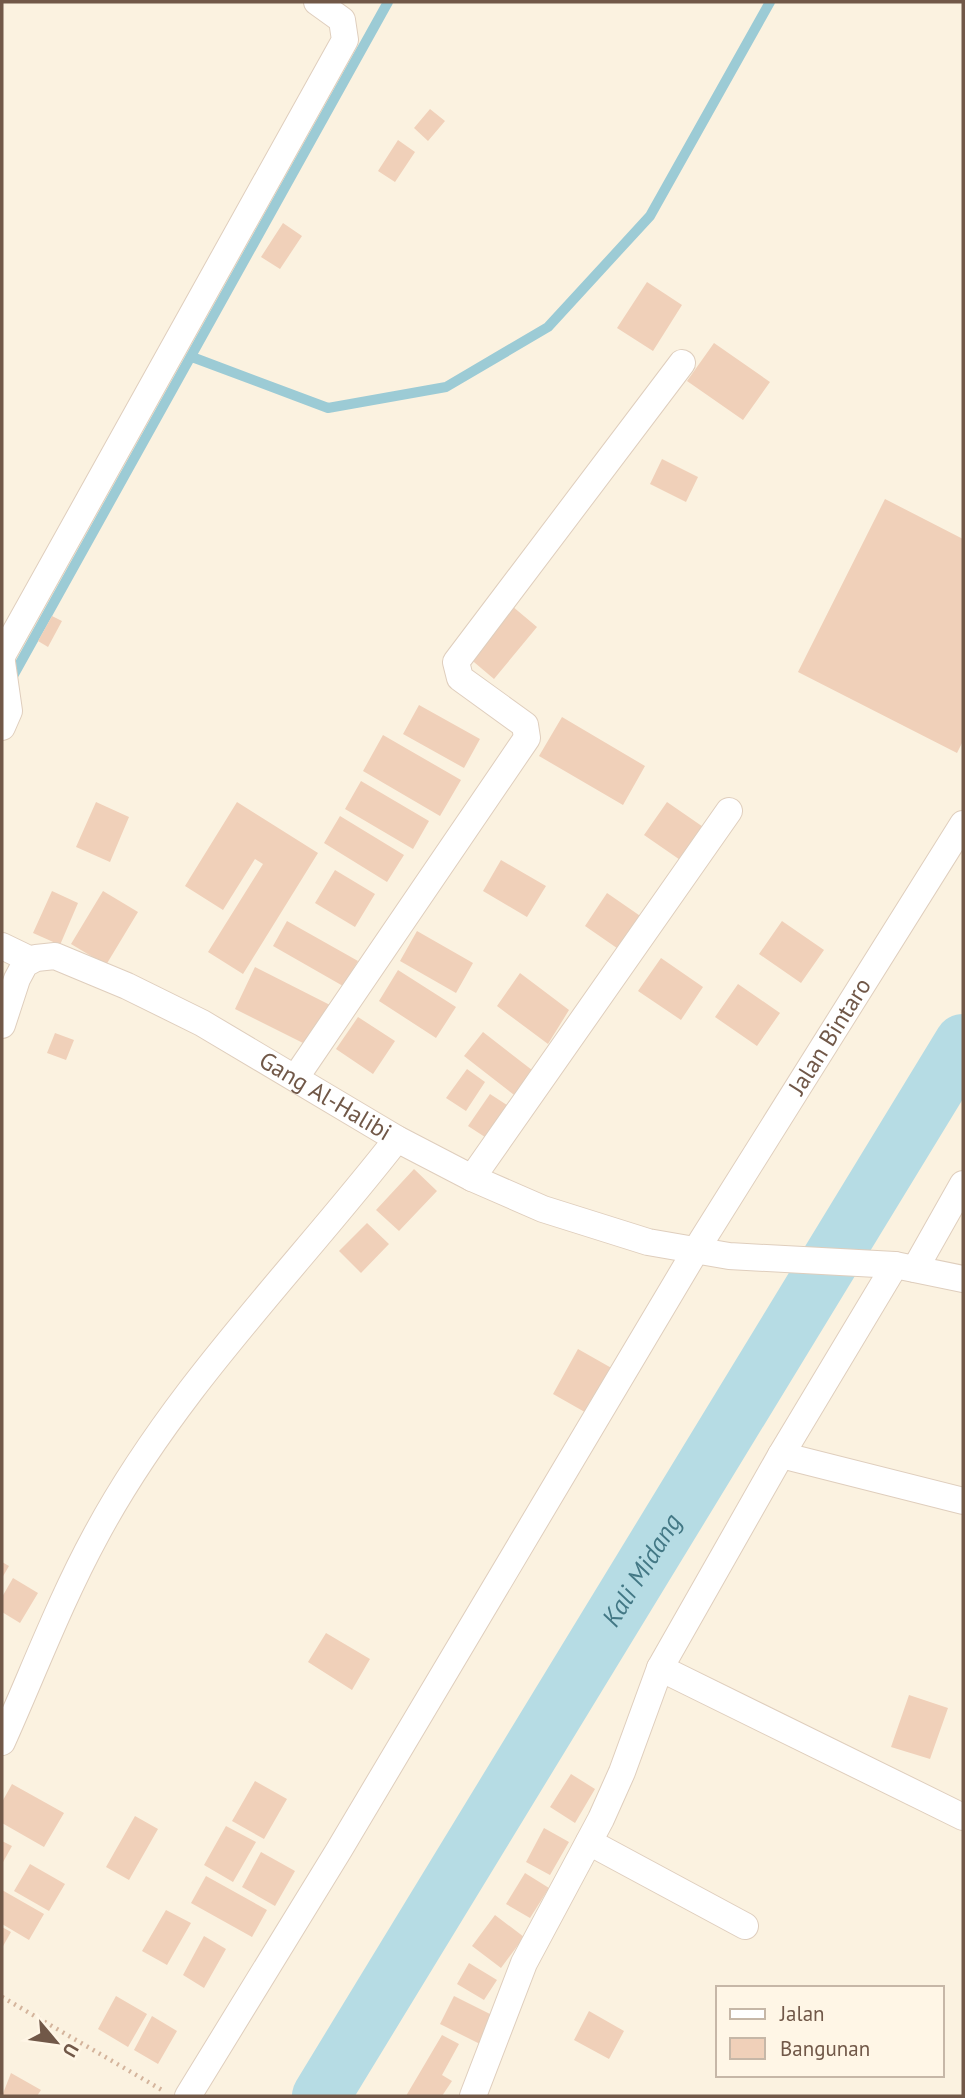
<svg xmlns="http://www.w3.org/2000/svg" width="965" height="2098" font-family="'PT Sans',sans-serif">
<rect width="100%" height="100%" fill="#fbf2e0"/>
<g fill="none" stroke-linecap="round" stroke-linejoin="round">
<path stroke="#9ccbd5" stroke-width="10" d="M192 357 328 408 446 387 548 327 650 216 770 2
M13 676 388 2"/>
<path stroke="#b6dce4" stroke-width="58" id="s1" d="M321 2096 963 1043"/>
</g>
<path fill="#f0d0b9" d="M430 109 445 121 428 141 414 128Z
M398 140 415 152 395 182 378 171Z
M283 223 302 236 280 269 261 257Z
M647 282 682 305 653 351 617 328Z
M714 343 770 382 743 420 687 381Z
M662 459 698 477 686 502 650 484Z
M885 499 963 539V741L957 753 798 672Z
M512 606 537 627 494 679 468 657Z
M52 616 62 621 48 647 38 641Z
M419 705 480 739 464 768 403 734Z
M562 717 645 766 623 805 539 756Z
M383 735 461 780 440 816 363 771Z
M361 781 429 821 413 849 345 809Z
M96 802 129 817 110 862 76 847Z
M237 802 318 853 243 974 208 952 263 864 255 859 223 910 185 886Z
M667 802 709 831 686 864 644 835Z
M340 816 404 855 387 882 324 843Z
M501 860 546 886 527 917 483 891Z
M335 870 375 894 355 927 315 903Z
M52 891 78 903 60 945 33 933Z
M103 891 138 912 106 965 71 944Z
M607 893 649 922 627 955 585 926Z
M287 921 358 961 343 986 273 946Z
M782 921 824 950 801 983 759 954Z
M417 931 473 963 456 993 400 961Z
M661 958 703 987 681 1020 638 991Z
M255 967 330 1005 309 1046 235 1009Z
M398 970 456 1007 436 1038 379 1001Z
M520 973 569 1010 548 1044 497 1006Z
M738 984 780 1013 757 1046 715 1017Z
M358 1017 395 1041 373 1074 336 1049Z
M483 1032 541 1077 522 1101 464 1056Z
M55 1033 74 1040 66 1060 47 1053Z
M467 1069 485 1082 466 1111 446 1098Z
M490 1094 510 1107 488 1139 468 1126Z
M414 1169 437 1191 399 1231 376 1210Z
M367 1223 389 1244 361 1273 339 1251Z
M578 1349 615 1370 590 1415 553 1394Z
M2 1562 9 1566 2 1578Z
M13 1578 38 1593 20 1623 2 1612V1597Z
M326 1633 370 1659 352 1690 308 1662Z
M909 1695 948 1708 930 1759 891 1747Z
M571 1774 595 1789 575 1823 550 1807Z
M255 1781 287 1799 264 1839 232 1821Z
M12 1784 64 1813 44 1847 2 1823V1802Z
M135 1816 158 1829 129 1880 106 1867Z
M226 1826 256 1842 233 1882 204 1865Z
M544 1828 569 1842 550 1875 526 1862Z
M2 1841 12 1846 2 1864Z
M261 1852 295 1871 275 1906 242 1887Z
M30 1864 65 1884 49 1911 14 1891Z
M525 1873 549 1888 530 1918 506 1904Z
M206 1876 267 1910 252 1937 191 1903Z
M2 1890 44 1914 29 1940 2 1924Z
M166 1910 191 1923 167 1965 142 1951Z
M495 1915 524 1937 501 1968 472 1946Z
M2 1927 11 1932 2 1948Z
M204 1936 226 1949 204 1988 183 1975Z
M469 1963 497 1980 484 2000 457 1984Z
M116 1996 147 2014 128 2047 98 2029Z
M454 1996 496 2017 482 2045 440 2024Z
M589 2011 624 2031 609 2059 574 2040Z
M152 2016 177 2031 158 2064 134 2050Z
M442 2035 459 2044 442 2075 452 2081 442 2096H406Z
M11 2073 41 2090 37 2096H2Z"/>
<g fill="none" stroke-linecap="round" stroke-linejoin="round">
<defs>
<g id="street">
<path d="M2 656 345 40 342 20 317 2"/>
<path d="M2 662 9 711 2 727"/>
<path d="M2 946 31 960"/>
<path id="s2" d="M2 1025 17 979 25 964 36 958 55 956 127 986 202 1023 397 1139 472 1178 543 1209 648 1242 729 1256 895 1265 963 1279"/>
<path d="M296 1077 527 738 525 725 460 678 456 662 682 363"/>
<path d="M472 1178 729 811"/>
<path d="M915 1269 963 1184"/>
<path d="M781 1455 963 1501"/>
<path d="M660 1668 963 1817"/>
<path d="M2 1742C33 1673 60 1601 96 1535 175 1388 296 1269 397 1139"/>
<path d="M589 1842 745 1926"/>
<path id="s3" d="M188 2096 339 1850 696 1250 963 824"/>
<path d="M473 2096 524 1963 601 1819 622 1772 660 1668 781 1455 895 1265"/>
</g>
</defs>
<use href="#street" stroke="#dfcebd" stroke-width="28"/>
<path stroke="#d4b49c" stroke-width="4.5" stroke-dasharray="2 5" stroke-linecap="butt" d="M2 1997 162 2090"/>
<use href="#street" stroke="#fff" stroke-width="26"/>
</g>
<g text-anchor="middle" stroke-width="7" stroke-linejoin="round" paint-order="stroke">
<g font-size="24" fill="#715848" stroke="#fff6e6">
<text dy="8" stroke="none"><textPath href="#s3" startOffset="1239">Jalan Bintaro</textPath></text>
<text dy="8" stroke="none"><textPath href="#s2" startOffset="402">Gang Al-Halibi</textPath></text>
</g>
<g font-size="26" font-style="italic" fill="#437885" stroke="#fff6e6">
<text dy="9" stroke="none"><textPath href="#s1" startOffset="616">Kali Midang</textPath></text>
</g>
</g>
<rect width="965" height="2098" fill="none" stroke="#715848" stroke-width="7"/>
<rect x="716" y="1986" width="228" height="91" fill="#fff6e6" stroke="#c6b7a7" stroke-width="2"/>
<rect x="730" y="2009" width="35" height="10" fill="#ffffff" stroke="#c6b7a7" stroke-width="2"/>
<text x="780" y="2021" font-size="21" fill="#715848">Jalan</text>
<rect x="730" y="2038" width="35" height="21" fill="#f0d0b9" stroke="#c6b7a7" stroke-width="2"/>
<text x="780" y="2056" font-size="21" fill="#715848">Bangunan</text>
<g transform="translate(56 2042) rotate(119)" stroke="#fff6e6" stroke-width="5" paint-order="stroke">
<path d="M0-5L12 26L0 18L-12 26Z" fill="#715848"/>
<text y="-10" font-size="19" font-weight="bold" text-anchor="middle" fill="#715848">U</text>
</g>
</svg>
